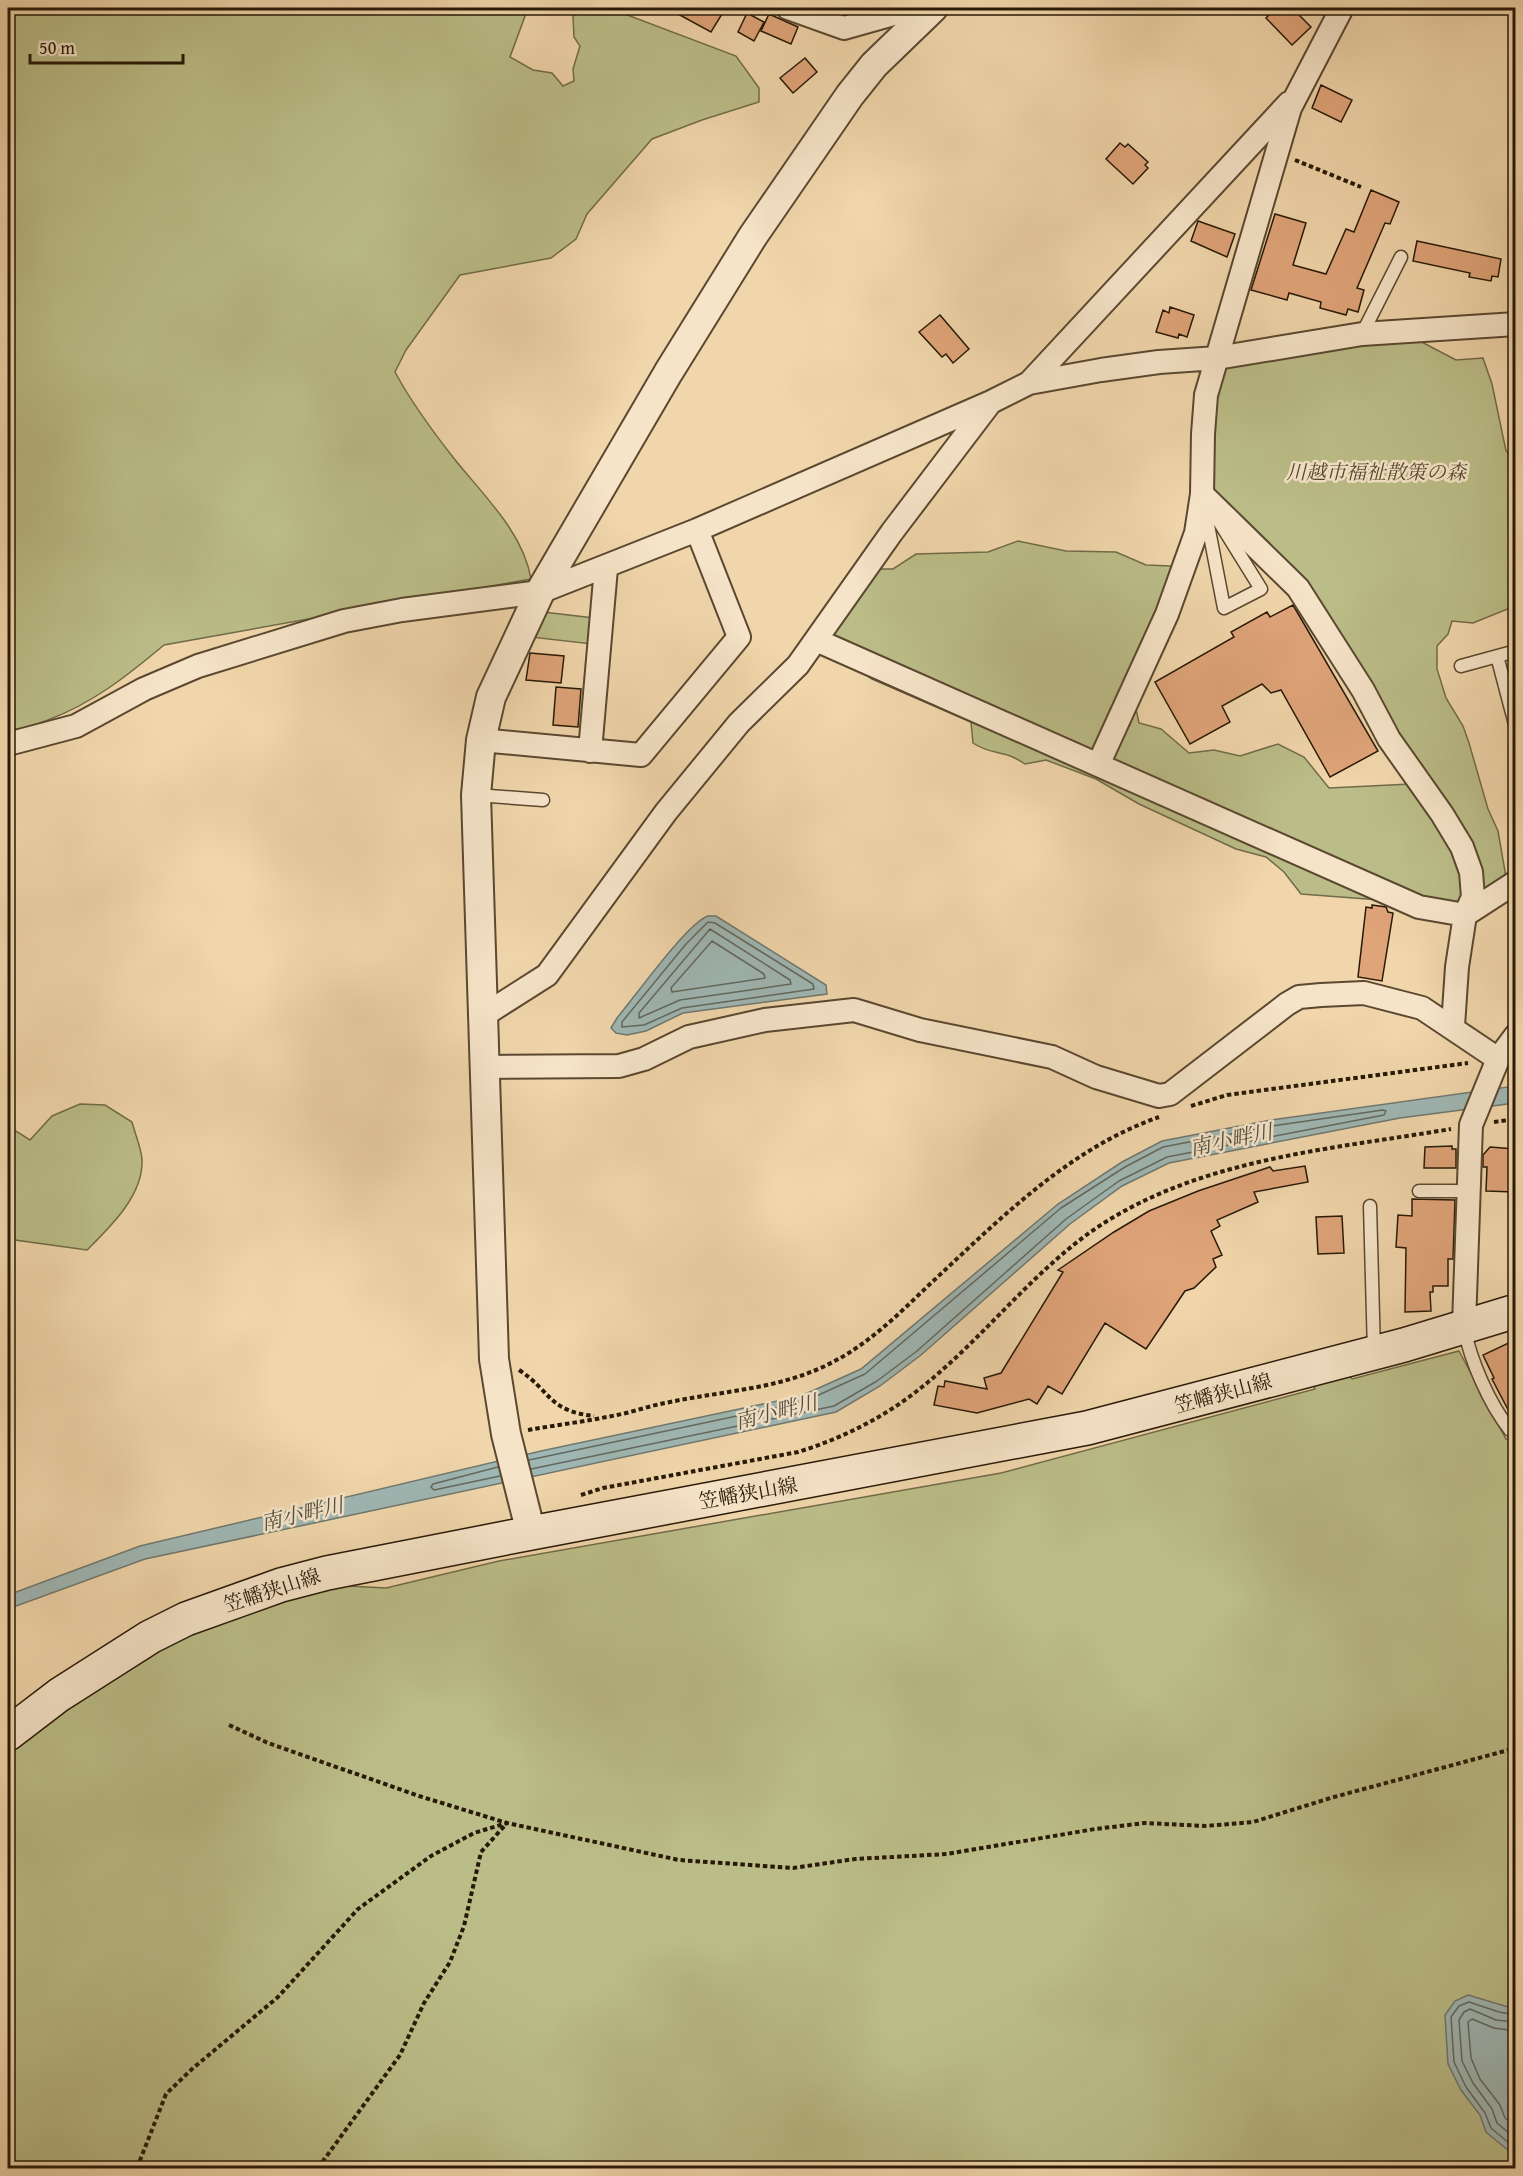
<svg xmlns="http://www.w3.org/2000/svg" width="1523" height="2176" font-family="'Gentium Book Plus','Noto Serif JP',serif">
<rect width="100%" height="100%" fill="#f1d6ab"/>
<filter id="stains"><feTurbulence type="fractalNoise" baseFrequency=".00333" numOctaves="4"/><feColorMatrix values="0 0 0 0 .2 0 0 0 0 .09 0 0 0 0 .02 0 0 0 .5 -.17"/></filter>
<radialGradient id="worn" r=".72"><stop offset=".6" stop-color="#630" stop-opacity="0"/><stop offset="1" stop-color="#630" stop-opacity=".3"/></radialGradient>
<path fill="#bbbd88" stroke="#716b48" stroke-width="1.5" d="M8 8H525V16L510 57 533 70 552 73 563 86 574 81 573 69 580 46 574 37 573 16 586 8H609L736 56 759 88V102L702 120 652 139 587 214 576 239 551 258 460 275 406 350 395 372C411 402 431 429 452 456 481 493 523 531 531 579L164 645C127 676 93 703 48 720 34 725 22 730 8 730Z
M1414 338 1456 360 1483 358 1492 384 1506 451 1515 460V606L1473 623 1452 621 1448 634 1437 646V669L1446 698 1463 726 1469 743 1488 809 1498 831 1506 877 1459 906 1301 894 1284 872 1266 857 1236 849 1139 804 1096 779 1046 760 1025 764C1004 749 992 756 973 743L971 722 872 679 837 654 821 614 873 569H893L916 554 988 552 1018 541 1066 551 1116 552 1146 565 1171 566 1186 582 1135 704 1139 723 1161 729 1189 753 1214 750 1240 756 1278 744 1304 757 1329 788 1411 784 1407 750 1213 490 1211 468 1219 377 1234 358Z
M543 612 594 618 592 644 530 637Z
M80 1104 105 1105 132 1122C135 1134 141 1147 142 1159 144 1195 110 1227 87 1250L8 1239V1126L30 1140 52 1116Z
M1459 1351 1506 1439H1515V2168H8V1747L14 1740 151 1657 157 1647 186 1634 329 1585 386 1588 499 1561 1001 1473 1315 1389 1313 1384 1349 1375 1352 1379Z"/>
<path fill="#9fb7b4" stroke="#6f786f" stroke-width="1.5" d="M708 916H716L826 985 827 994 683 1013 646 1031 627 1035 616 1033 611 1028 617 1018C634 998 687 923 708 916Z
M1515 1086V1103L1400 1118 1169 1163 1122 1186 1070 1224 921 1355 880 1386 836 1412 145 1559 8 1609V1595L140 1546 541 1451 801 1396 861 1369 1058 1204 1122 1162 1162 1141 1271 1120Z
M1468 1995 1515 2009V2156L1486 2132 1480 2115 1461 2090 1448 2064 1445 2015 1455 2001Z"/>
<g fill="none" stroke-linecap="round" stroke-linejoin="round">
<path stroke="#63685e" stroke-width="1.5" d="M708 922 715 923 813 984 814 989 682 1008 644 1025 622 1027V1022L686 944Z
M710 929 790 980 791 984 680 1000 639 1018V1013Z
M712 941 764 974 765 978 672 992 671 988Z
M529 1460 803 1402 865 1374 1061 1208 1125 1167 1163 1147 1272 1126 1383 1110 1386 1111 1384 1115 1167 1157 1119 1181 1066 1219 917 1351 877 1381 834 1406 531 1469
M498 1467 433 1484 431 1487 434 1490 500 1476
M1516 2015 1499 2012 1469 2002 1459 2006 1451 2017 1454 2062 1466 2087 1485 2113 1491 2128 1516 2149
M1516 2022 1496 2020 1470 2009 1464 2012 1459 2020 1462 2061 1473 2083 1492 2109 1497 2123 1516 2139
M1516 2031 1494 2028 1472 2019 1468 2022 1471 2058 1480 2079 1500 2105 1505 2118 1516 2127"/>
</g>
<path fill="#e0a479" stroke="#271907" stroke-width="1.5" d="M667 8H710L722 14 711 32Z
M1260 8H1292L1311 27 1292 45 1266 18 1268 16Z
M747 13 764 22 754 41 738 32Z
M769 14 798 27 791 44 761 31Z
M805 58 817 72 793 93 780 78Z
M1321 85 1352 100 1341 122 1312 108Z
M1120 143 1125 147 1128 144 1148 162 1145 165 1148 168 1133 184 1106 159Z
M1371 190 1399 202 1390 224 1385 223 1357 288 1364 290 1358 312 1348 309 1346 315 1320 308 1321 302 1289 293 1287 300 1251 290 1275 214 1306 223 1293 265 1326 274 1346 229 1354 232Z
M1198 221 1235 234 1227 257 1191 241Z
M1417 241 1501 259 1498 277 1492 276 1491 281 1469 277 1470 273 1413 261Z
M1170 307 1194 315 1187 337 1179 334 1178 338 1156 332 1163 310 1169 313Z
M940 315 969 349 953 363 946 354 942 357 919 332Z
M1293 605 1378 751 1330 777 1281 690 1271 693 1262 684 1222 706 1230 722 1190 744 1155 682 1234 637 1231 632 1267 612 1270 617Z
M530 653 564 656 561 683 526 680Z
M556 687 581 689 578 727 553 725Z
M1372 905 1386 907 1388 912 1393 913 1382 981 1358 977 1366 907 1372 908Z
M1452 1146V1149H1456V1168H1424L1425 1147Z
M1490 1147 1515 1149V1192L1486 1191 1487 1167H1483V1155Z
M1305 1166 1308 1182 1254 1192 1258 1202 1217 1220 1220 1226 1211 1231 1222 1255 1213 1259 1216 1267 1194 1288 1185 1291 1146 1349 1105 1323 1062 1394 1048 1386 1037 1404 1029 1399 977 1413 934 1405 938 1386 944 1387 945 1381 987 1389 984 1378 1001 1373 1063 1272 1058 1270 1114 1232 1149 1211 1198 1191 1270 1167 1273 1171Z
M1412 1199 1455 1200 1453 1259H1448V1286H1433V1292H1430L1431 1311 1405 1312 1406 1248 1396 1247 1398 1215 1412 1216Z
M1342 1216 1344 1253 1318 1254 1316 1217Z
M1515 1340V1423L1492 1379 1494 1378 1483 1355Z"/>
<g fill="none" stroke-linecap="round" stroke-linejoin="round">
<defs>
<path id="service" d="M1362 334 1401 257
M1202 494 1261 589 1224 608Z
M1497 656 1516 728
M1461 666 1516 651
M476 795 543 800
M1419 1191H1468
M1370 1206 1374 1352
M1464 1328C1471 1362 1489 1403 1510 1430L1516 1431"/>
<path id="minor" d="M788 8 844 28 915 8
M1029 383 1289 103
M1202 494 1298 588 1363 690 1389 739 1442 814 1462 847 1471 872 1473 897 1465 915
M816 640 1419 907 1465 915 1457 967 1453 1026
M481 740 641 755 739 637 697 530
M8 744 76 726 144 689 198 666 344 621 402 610 540 592 697 530 991 402 1029 383 1101 370 1159 362 1217 358 1362 334 1516 324
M590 751 606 568
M1098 765 1167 614 1196 533 1202 494 1203 434 1206 395 1290 108 1342 8
M1465 915 1516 882
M481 1017 547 975 666 812 739 723 798 665 892 532 990 403
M483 1067 619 1066 644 1059 689 1037 765 1020 854 1010 920 1030 1052 1057 1096 1077 1159 1096 1170 1094 1287 1004 1299 997 1321 995 1364 993 1422 1008 1498 1059
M1464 1325 1471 1125 1498 1059 1516 1035"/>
<path id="tertiary" d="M531 1533 506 1434 494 1359 476 795 481 740 491 697 540 592 668 373 753 236 850 95 874 65 933 8"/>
<path id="secondary" d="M8 1734 59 1695 150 1637 186 1619 281 1585 327 1573 531 1533 1087 1428 1404 1345 1516 1311"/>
</defs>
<use href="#service" stroke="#5a4830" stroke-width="15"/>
<use href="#minor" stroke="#5a4830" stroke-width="26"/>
<use href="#tertiary" stroke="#5a4830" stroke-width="32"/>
<use href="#secondary" stroke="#271907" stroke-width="36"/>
<path stroke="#271907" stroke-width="4" stroke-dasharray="4.5 3" stroke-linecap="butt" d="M1295 160 1361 187
M1191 1106 1227 1095 1468 1063
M1494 1122 1516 1119
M519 1370C551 1391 548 1411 594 1416
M528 1430C557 1425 588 1421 617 1415 633 1412 649 1406 665 1403 730 1389 789 1390 847 1354 878 1335 904 1309 930 1284 999 1220 1068 1149 1159 1117
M581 1495 603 1488 798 1452C843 1438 885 1417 922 1387 980 1341 1025 1281 1085 1236 1190 1159 1327 1150 1451 1129
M229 1725 268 1743 419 1796 507 1823 679 1860 793 1868 855 1859 947 1854 1095 1829 1145 1823 1205 1826 1253 1822 1334 1797 1516 1748
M137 2168 166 2094 192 2069 278 1997 358 1909 431 1856 474 1833 507 1823
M318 2168 400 2055 424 2003 450 1962 464 1926 481 1852 507 1823"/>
<use href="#service" stroke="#f6e4c8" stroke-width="12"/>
<use href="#minor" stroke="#f6e4c8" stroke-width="22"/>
<use href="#tertiary" stroke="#f6e4c8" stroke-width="28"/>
<use href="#secondary" stroke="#f6e4c8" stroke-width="33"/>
</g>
<g text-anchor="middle" stroke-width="5" stroke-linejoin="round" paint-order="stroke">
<g font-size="20" font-style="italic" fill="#534a2e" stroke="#f6e4c8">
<text x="1376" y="479">川越市福祉散策の森</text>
</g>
<g font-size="20" fill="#271907" stroke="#f6e4c8">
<text transform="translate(1223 1393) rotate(-15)" y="7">笠幡狭山線</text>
<text transform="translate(748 1493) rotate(-10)" y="7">笠幡狭山線</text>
<text transform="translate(272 1590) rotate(-18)" y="7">笠幡狭山線</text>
</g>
<g font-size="21" font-style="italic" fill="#515044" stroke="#f6e4c8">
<text transform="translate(1231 1140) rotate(-12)" y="7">南小畔川</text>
<text transform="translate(776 1412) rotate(-14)" y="7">南小畔川</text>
<text transform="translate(302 1514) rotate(-13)" y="7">南小畔川</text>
</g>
</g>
<rect width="1523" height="2176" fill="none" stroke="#f1d6ab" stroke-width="30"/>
<rect x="9" y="9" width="1505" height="2158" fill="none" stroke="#271907" stroke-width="3"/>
<rect x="15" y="15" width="1493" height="2146" fill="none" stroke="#271907" stroke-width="1.5"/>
<path d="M30 54v9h153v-9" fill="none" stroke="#271907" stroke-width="3"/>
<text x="39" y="54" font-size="18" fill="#271907" stroke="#f6e4c8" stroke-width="4.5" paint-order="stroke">50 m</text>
<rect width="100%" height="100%" filter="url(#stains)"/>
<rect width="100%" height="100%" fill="url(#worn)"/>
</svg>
